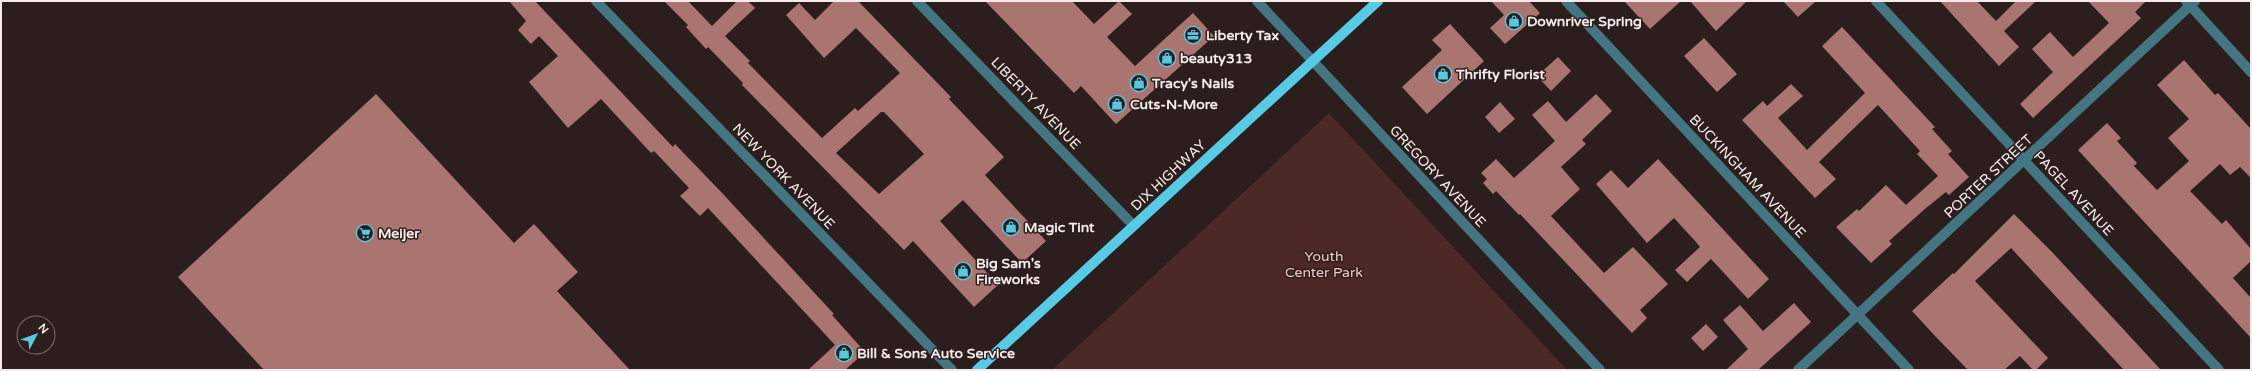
<svg xmlns="http://www.w3.org/2000/svg" width="2252" height="371" font-family="'Varela Round',sans-serif">
<rect width="100%" height="100%" fill="#2b1e1d"/>
<path fill="#4c2827" d="M1329 113 1567 370H1052Z"/>
<path fill="#aa7471" fill-rule="evenodd" d="M509 1H535L673 147 675 144 723 194 834 314 832 315 865 352 845 370H808L835 345 708 208 700 216 680 196 689 188 654 151 651 153 601 99 568 128 529 82 558 56 539 36 531 44 518 30 526 21Z
M664 1H688L712 26 737 1H748L755 8 725 36 750 61 748 63 822 138 855 108 858 111 900 73 856 28 824 58 786 15 799 3 815 20 834 1H858L951 97 949 99 1004 157 985 175 1046 241 1022 263 963 200 940 221 998 285 974 307 913 241 904 250 742 85 743 83 708 47 706 49 686 27 688 25ZM881 112H884L924 154 879 194 836 153Z
M985 1H1072L1094 24 1119 1 1132 14 1107 37 1135 66 1193 13 1214 36 1116 124 1081 86 1074 93Z
M1491 1H1529L1540 13 1505 44 1490 28 1504 15Z
M1624 1H1681L1650 29Z
M1690 1H1747L1716 31Z
M1783 1H1816L1798 17Z
M1940 1H1977L1996 21 2016 1H2036L2004 31 2019 47 1999 66Z
M2088 1H2146L2135 12 2141 18 2033 118 2020 104 2053 72 2032 49 2050 32 2073 57 2109 23Z
M1450 24 1484 61 1427 114 1402 87 1442 50 1432 40Z
M1842 27 1935 127 1932 129 1952 151 1948 154 1969 177 1949 195 1946 192 1926 208 1889 241 1892 244 1871 263 1836 227 1857 209 1859 211 1886 185 1906 205 1938 176 1917 154 1920 151 1878 105 1819 162 1836 179 1815 198 1742 120 1763 101 1767 106 1791 84 1803 96 1778 118 1807 150 1865 93 1822 46Z
M1704 38 1737 74 1717 92 1684 56Z
M1558 57 1571 71 1551 91 1537 76Z
M2184 60 2215 95 2218 93 2251 129V178L2240 167 2230 175 2220 164 2190 191 2222 224 2226 220 2251 249V261L2233 278 2251 298V338L2078 150 2107 123 2121 138 2117 141 2137 163 2134 166 2157 190 2189 161 2168 138 2189 119 2157 85Z
M376 94 514 243 534 224 578 272 557 291 630 370H264L178 277Z
M1596 94 1612 111 1582 140 1586 144 1561 167 1580 189 1551 216 1604 273 1633 247 1668 284 1640 310 1647 318 1632 333 1520 214 1519 215 1496 191 1493 194 1483 183 1487 179 1481 173 1496 159 1514 178 1555 141 1532 115 1548 101 1566 122Z
M1500 102 1515 119 1499 133 1485 117Z
M1658 159 1769 279 1748 299 1711 259 1687 282 1675 270 1700 247 1696 242 1674 218 1647 243 1596 184 1611 170 1628 188Z
M2014 214 2053 253 2161 370H2124L2011 248 1975 281 2048 358 2036 370H2033L2020 356 2004 370H1968L1936 337 1912 311 1953 273 1954 274Z
M1794 303 1811 322 1758 370H1726L1748 349 1723 320 1740 305 1763 331Z
M1706 324 1718 337 1703 351 1691 338Z"/>
<g fill="none" stroke-linecap="round" stroke-linejoin="round">
<path stroke="#437582" stroke-width="10" d="M596 1 952 370
M917 1 1133 225
M1257 1 1600 370
M1566 1 1909 370
M1876 1 2219 370
M2186 1 2251 72
M1798 370 2195 1"/>
<path stroke="#57cae5" stroke-width="10" d="M977 370 1378 1"/>
</g>
<defs>
<symbol id="shop-ring" viewBox="-11 -11 22 22"><circle r="9.5" fill="#2b1e1d" stroke="#58c9e3" stroke-width="1.5"/><path d="M-5-2.5h2.3a2.7 3.5 0 0 1 5.4 0H5L5.5 6h-11ZM-1.5-2.5h3a1.5 2.3 0 0 0-3 0Z" fill="#58c9e3"/></symbol>
<symbol id="office-ring" viewBox="-11 -11 22 22"><circle r="9.5" fill="#2b1e1d" stroke="#58c9e3" stroke-width="1.5"/><path d="M-6-3h4V-5.5h4V-3h4V5H-6ZM-1-4.5V-3h2v-1.5ZM-6 0V1H6V0Z" fill="#58c9e3"/></symbol>
<symbol id="supermarket-ring" viewBox="-11 -11 22 22"><circle r="9.5" fill="#2b1e1d" stroke="#58c9e3" stroke-width="1.5"/><path d="M-6-5.5h2.5l.6 2H6L4.5 2H-2.5L-4.4-4H-6ZM-1.5 3.2a1.3 1.3 0 1 0 .1 0ZM3 3.2a1.3 1.3 0 1 0 .1 0Z" fill="#58c9e3"/></symbol>
</defs>
<g fill-rule="evenodd">
<use href="#shop-ring" x="1504" y="11" width="20" height="20"/>
<use href="#office-ring" x="1183" y="25" width="20" height="20"/>
<use href="#shop-ring" x="1157" y="48" width="20" height="20"/>
<use href="#shop-ring" x="1433" y="64" width="20" height="20"/>
<use href="#shop-ring" x="1129" y="73" width="20" height="20"/>
<use href="#shop-ring" x="1107" y="94" width="20" height="20"/>
<use href="#shop-ring" x="1001" y="217" width="20" height="20"/>
<use href="#supermarket-ring" x="355" y="223" width="20" height="20"/>
<use href="#shop-ring" x="953" y="261" width="20" height="20"/>
<use href="#shop-ring" x="834" y="343" width="20" height="20"/>
</g>
<g text-anchor="middle" stroke-width="3" stroke-linejoin="round" paint-order="stroke">
<g font-size="14" font-weight="bold" fill="#f5ebea" stroke="#2b1e1d" text-anchor="start">
<text x="1527" y="26">Downriver Spring</text>
<text x="1206" y="40">Liberty Tax</text>
<text x="1180" y="63">beauty313</text>
<text x="1456" y="79">Thrifty Florist</text>
<text x="1152" y="88">Tracy's Nails</text>
<text x="1130" y="109">Cuts-N-More</text>
<text x="1024" y="232">Magic Tint</text>
<text x="378" y="238">Meijer</text>
<text x="976" y="268">Big Sam's<tspan x="976" dy="16">Fireworks</tspan></text>
<text x="857" y="358">Bill &amp; Sons Auto Service</text>
</g>
<g font-size="14" fill="#f5ebea" stroke="#2b1e1d">
<text transform="translate(1036 103) rotate(46)" y="5">LIBERTY AVENUE</text>
<text transform="translate(1168 175) rotate(-43)" y="5">DIX HIGHWAY</text>
<text transform="translate(784 176) rotate(46)" y="5">NEW YORK AVENUE</text>
<text transform="translate(1438 176) rotate(47)" y="5">GREGORY AVENUE</text>
<text transform="translate(1748 176) rotate(47)" y="5">BUCKINGHAM AVENUE</text>
<text transform="translate(1988 176) rotate(-43)" y="5">PORTER STREET</text>
<text transform="translate(2074 193) rotate(47)" y="5">PAGEL AVENUE</text>
</g>
<g font-size="14" fill="#fbc7c4" stroke="#2b1e1d">
<text x="1324" y="261">Youth<tspan x="1324" dy="16">Center Park</tspan></text>
</g>
</g>
<rect width="2252" height="371" fill="none" stroke="#f5ebea" stroke-width="4"/>
<g transform="translate(36 335) rotate(49)"><circle r="19" fill="#2b1e1d" stroke="#7c706f"/>
<path d="M0-3L7 15L0 10L-7 15Z" fill="#58c9e3"/>
<text y="-6" font-size="11" font-weight="bold" text-anchor="middle" fill="#f5ebea">N</text>
</g>
</svg>
